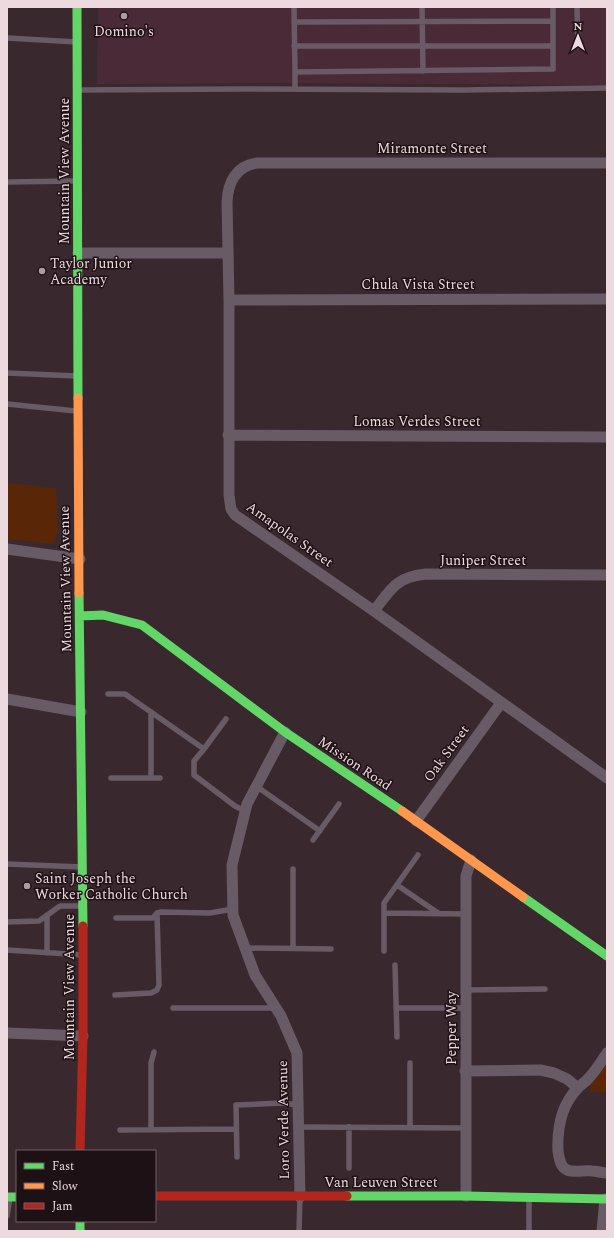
<svg xmlns="http://www.w3.org/2000/svg" width="614" height="1238" font-family="Spectral,serif">
<rect width="100%" height="100%" fill="#39292f"/>
<path fill="#4a2a36" d="M98 7H607V85L286 83 97 84Z"/>
<path fill="#592708" d="M7 483 56 488 58 531 53 544 7 539Z
M607 1061V1093L589 1091 592 1082Z"/>
<g fill="none" stroke-linecap="round" stroke-linejoin="round">
<path stroke="#685b65" stroke-width="5.5" d="M294 7 295 72 553 69V7
M422 7 423 71
M577 7 578 46
M294 22 553 21
M7 38 77 42
M294 46H553
M295 72V89
M78 90 243 89 464 90 607 88
M7 182 76 181
M7 373 77 376
M7 404 76 411
M108 694H125L204 749 194 761V775L235 806 245 811
M151 712V778
M204 749 226 719
M111 778H160
M256 786 320 831
M313 840 339 804
M7 864 82 867
M293 869V948
M397 885 438 913
M384 913 466 914
M47 915V953
M116 918H153L157 913 161 912 210 913 233 909
M7 922 39 921 60 906H83
M245 948 331 949
M7 950 83 955
M384 951V903L418 855
M395 965 397 1037
M466 990 545 989
M115 995 151 993 157 990 159 985 157 913
M173 1008H276
M396 1008H466
M410 1063V1128
M299 1127 466 1128
M349 1127V1168
M151 1129V1063L154 1052
M120 1130 236 1129
M237 1157 236 1105 282 1103 298 1105
M529 1197V1231
M7 1216 10 1197
M299 1231 300 1197"/>
<path stroke="#685b65" stroke-width="11" d="M607 163H257C236 166 228 182 227 202L229 300V495L231 509 235 515 374 611 607 778
M78 253H228
M229 300 607 299
M228 435 607 437
M7 549 80 559
M374 611C391 589 396 577 426 574L607 575
M7 699 81 712
M285 732 247 804 232 865 233 915 255 975 281 1016 297 1053 300 1197
M416 821 501 703
M7 1033 83 1036
M607 1053C601 1062 595 1072 587 1080 584 1083 580 1085 578 1088 561 1105 557 1128 558 1151 559 1158 560 1167 567 1170 575 1173 584 1170 592 1171 597 1171 602 1173 607 1173
M465 1071 540 1070 554 1073 567 1079 578 1088
M466 1196V876L471 860
M602 1231 605 1199"/>
<path stroke="#63d668" stroke-width="9" d="M77 7 78 398
M79 593 83 926
M80 616 103 615 142 625 285 732 402 811
M523 897 607 956
M347 1196H466L607 1199
M7 1197H17
M80 1221V1231"/>
<path stroke="#ff974d" stroke-width="9" d="M78 398 79 593
M402 811 523 897"/>
<path stroke="#b3261e" stroke-width="9" d="M80 1151 83 1036V926
M155 1196H347"/>
</g>
<g fill="#ae9ca1" stroke="#1e1115" stroke-width="1.5">
<circle cx="124" cy="16" r="4"/>
<circle cx="42" cy="271" r="4"/>
<circle cx="27" cy="886" r="4"/>
</g>
<g text-anchor="middle" stroke-width="3" stroke-linejoin="round" paint-order="stroke">
<g font-size="14" fill="#eddadf" stroke="#1e1115" text-anchor="start">
<text x="124" y="36" text-anchor="middle">Domino's</text>
<text x="50" y="268">Taylor Junior<tspan x="50" dy="16">Academy</tspan></text>
<text x="35" y="883">Saint Joseph the<tspan x="35" dy="16">Worker Catholic Church</tspan></text>
</g>
<g font-size="14" fill="#eddadf" stroke="#1e1115">
<text x="432" y="153">Miramonte Street</text>
<text transform="translate(64 171) rotate(-90)" y="5">Mountain View Avenue</text>
<text x="418" y="289">Chula Vista Street</text>
<text x="417" y="426">Lomas Verdes Street</text>
<text transform="translate(290 534) rotate(35)" y="5">Amapolas Street</text>
<text x="483" y="565">Juniper Street</text>
<text transform="translate(65 579) rotate(-91)" y="5">Mountain View Avenue</text>
<text transform="translate(446 753) rotate(-54)" y="5">Oak Street</text>
<text transform="translate(355 763) rotate(34)" y="5">Mission Road</text>
<text transform="translate(69 987) rotate(-90)" y="5">Mountain View Avenue</text>
<text transform="translate(451 1028) rotate(-90)" y="5">Pepper Way</text>
<text transform="translate(283 1120) rotate(-91)" y="5">Loro Verde Avenue</text>
<text x="381" y="1187">Van Leuven Street</text>
</g>
</g>
<rect width="614" height="1238" fill="none" stroke="#eddadf" stroke-width="16"/>
<rect x="16" y="1150" width="140" height="72" fill="#1e1115" stroke="#716166"/>
<rect x="24" y="1163" width="20" height="6" fill="#63d668" stroke="#716166"/>
<text x="52" y="1170" font-size="12" fill="#eddadf">Fast</text>
<rect x="24" y="1183" width="20" height="6" fill="#ff974d" stroke="#716166"/>
<text x="52" y="1190" font-size="12" fill="#eddadf">Slow</text>
<rect x="24" y="1203" width="20" height="6" fill="#b3261e" stroke="#716166"/>
<text x="52" y="1210" font-size="12" fill="#eddadf">Jam</text>
<g transform="translate(578 36)" stroke="#1e1115" stroke-width="3" paint-order="stroke">
<path d="M0-3L7 15L0 10L-7 15Z" fill="#eddadf"/>
<text y="-6" font-size="11" font-weight="bold" text-anchor="middle" fill="#eddadf">N</text>
</g>
</svg>
